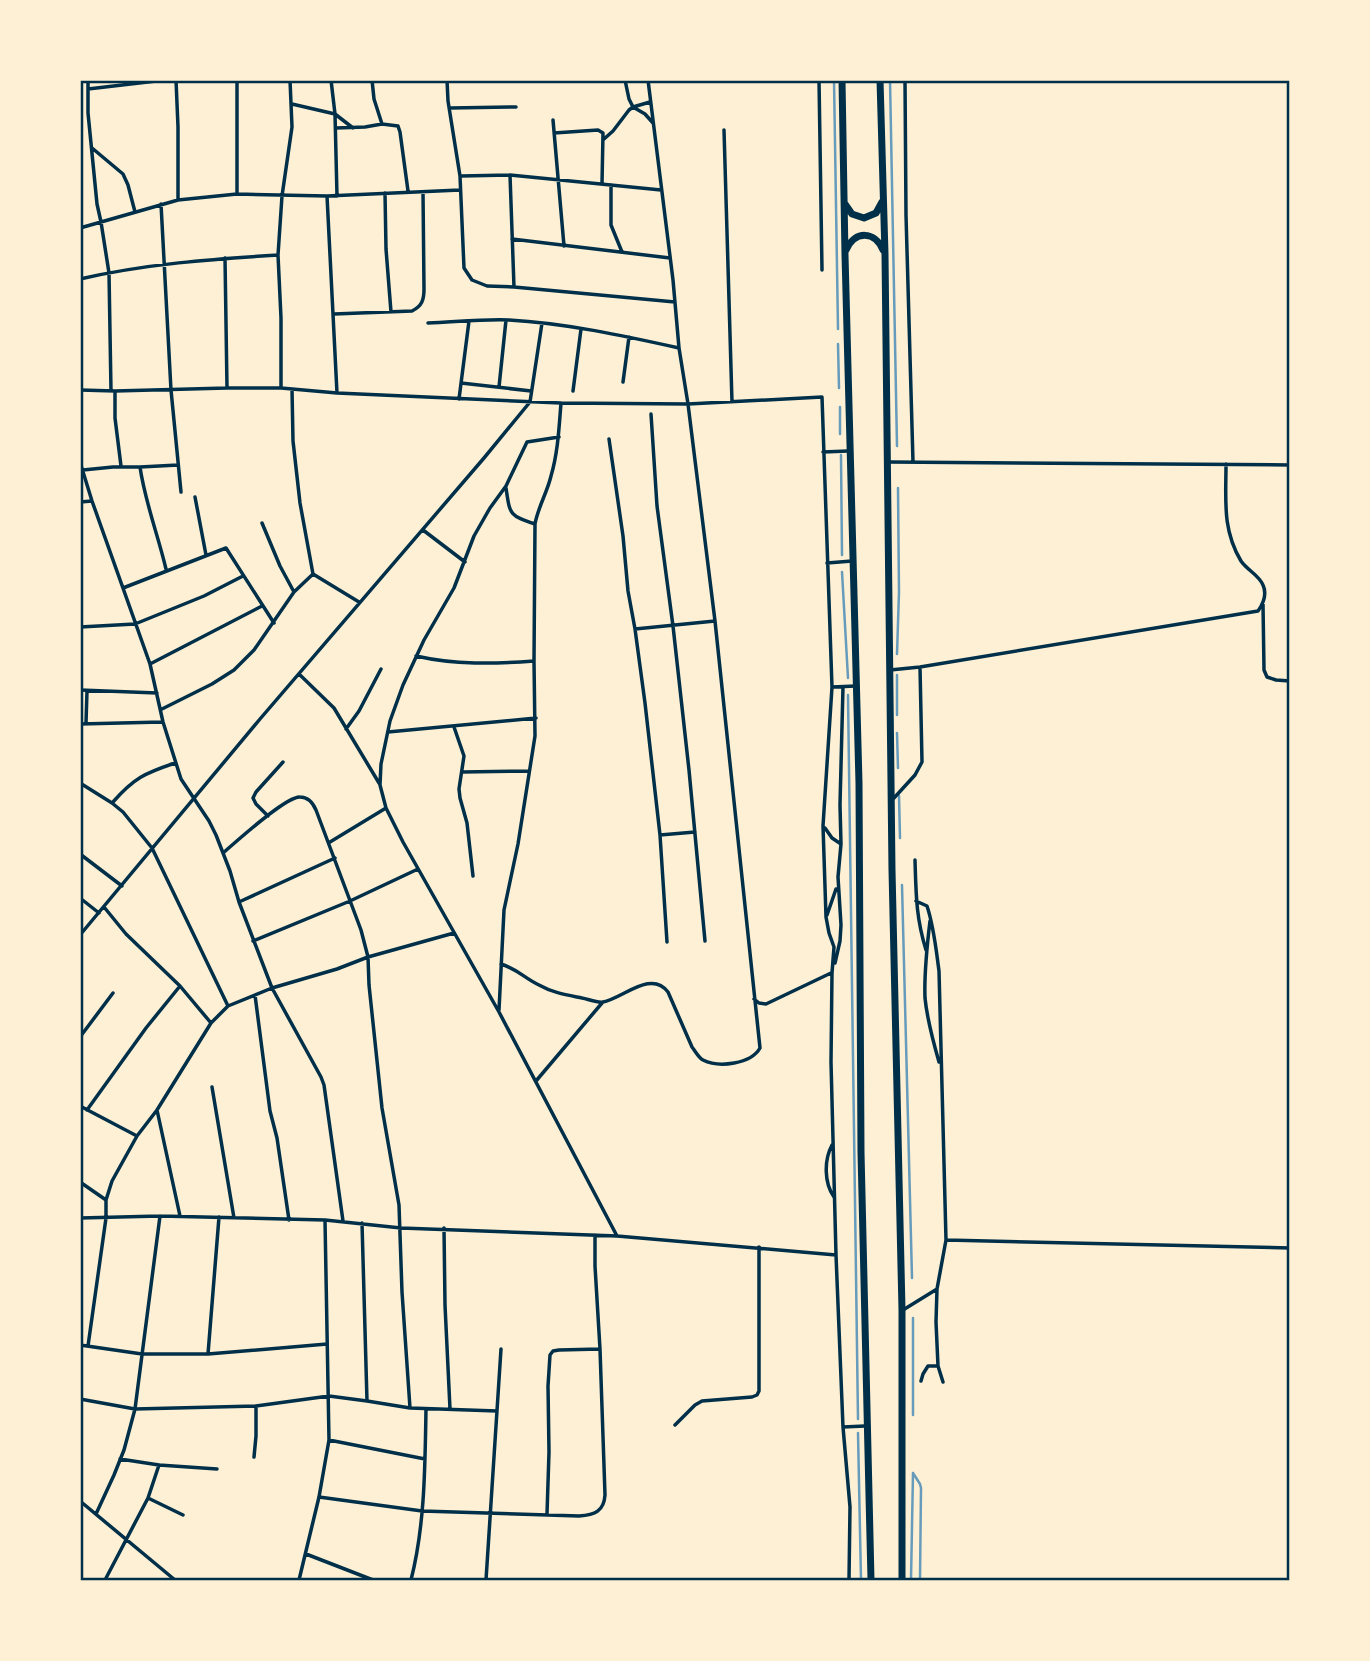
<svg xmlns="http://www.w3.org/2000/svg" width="1370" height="1661" font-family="'PT Sans Narrow',sans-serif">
<rect width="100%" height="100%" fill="#fdf0d5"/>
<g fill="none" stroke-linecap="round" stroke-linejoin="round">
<path stroke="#669bbc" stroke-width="2.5" d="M834 80 838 329
M890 80 897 446
M838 344 839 388
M840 407V434
M841 455 842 555
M842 572 848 678
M897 654 899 592 898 488
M848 695 858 1419
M897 715V675
M897 733 898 768
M899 796 900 838
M902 885 912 1278
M913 1318V1415
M858 1433 861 1580
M913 1473 920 1484 921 1488 920 1580
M911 1580 913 1473"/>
<path stroke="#003049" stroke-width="3.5" d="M88 80V113L97 204 101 222 109 273 111 391
M176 80 178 127V200
M237 80V194
M331 80 335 114 337 196
M372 80 374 99 382 124 398 126 400 132 408 191
M447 80 448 101 460 176 464 268 472 280 487 286 514 287 675 302
M625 80 629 99 633 107 645 114 653 123
M819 80 822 270
M905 80 906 215 913 462
M88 89 165 80
M292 104 335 114 353 128
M450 108 516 107
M553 120 564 246
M336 128 365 127 382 124
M724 130 732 402
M554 133 598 130 603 133 602 184
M604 139 613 131 629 110 633 107 650 102
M92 148 123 174 128 185 135 212
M510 175 514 287
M461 176 510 175 661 190
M611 185V225L622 252
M385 193 386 249 391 312
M327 196 337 393
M161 204 171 390 181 492
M80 228 178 200 237 194 327 196 460 190
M512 239 670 258
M225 258 227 388
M80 279C145 264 212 259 278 255
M334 314 412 311C422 306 424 300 424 289L423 192
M428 323C455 322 482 319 509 320 565 323 625 336 679 348
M623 382 629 337
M461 383 531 391
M499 387 506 320
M281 388V318L278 255 282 196 292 127 290 80
M80 390 115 391 227 388H281L337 393 561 403 688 404 822 397 832 687 823 826 826 917 829 933 834 947 832 973 831 1062 836 1255 843 1427 850 1507 849 1580
M115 391V418L121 466
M573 391 581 329
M459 399 469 321
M651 414 657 506 673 626 689 770 705 941
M559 437 527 442 506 486 490 508 474 536 454 588 424 640 403 685 390 721 381 764 380 785 386 808 403 842 499 1012 617 1236
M609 439 623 536 628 591 635 629 645 703 660 835 667 942
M823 452 848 451
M80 462 92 501 150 664 163 722 181 779 209 821 216 835 230 871 239 902 272 988 321 1077 324 1085 343 1221
M889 462 1290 465
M140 467 178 465
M83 470 113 467H140C145 502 158 535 166 569
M506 488C510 515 509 515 535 524
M195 497 206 555
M80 502 92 501
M262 523 280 566 294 592
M423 530 465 562
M827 563 852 561
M313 574 359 602
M123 588 226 548 274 623
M1263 604 1264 670 1267 677 1276 680 1290 681
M80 627 135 624 204 596 243 576
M635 629 715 621
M416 656C455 665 494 664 534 661
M150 664 262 606
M890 670 920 667 1258 611C1263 604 1267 594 1263 585 1259 575 1247 570 1241 561 1222 529 1226 500 1226 464
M299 674 334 708 379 783
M832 687 856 686
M80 690 157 693
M162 709 212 684 234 670 254 650 294 592 313 574 300 503 293 441 292 389
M86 723 87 691
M80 724 162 722
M454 727 464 756 459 789 460 798 467 823 473 876
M346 729 359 711 381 669
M388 732 536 718
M462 772 529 771
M80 783 112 803 123 812 152 848 228 1006
M894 798 915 775 922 762 920 667
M113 802C134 778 145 773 175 763
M268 816 256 804 253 798 256 792 283 762
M825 828 832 838 841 844 838 877 841 925 840 941 835 963
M660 835 695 832
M330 842 386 808
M841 844 840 805 843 687
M223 853C236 842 286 796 300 797 308 797 313 803 316 810L361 930 368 957 369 985 382 1108 399 1205 402 1292 410 1408
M80 854 122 886
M915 860C916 894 916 918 926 950
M80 898 99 913
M916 901 927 906C934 927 936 949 939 971L946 1240 937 1289 936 1322 938 1366 943 1382
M239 902 335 858
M827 915 836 889
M930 921C927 946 924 972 925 998 927 1019 933 1041 939 1062
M80 935 260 719 484 458 530 402 542 323
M253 941 350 901 418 869
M501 964C519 970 524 978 539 985 553 993 567 995 582 998 588 999 597 1003 603 1002 622 999 651 969 668 992L692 1047C696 1052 698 1057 703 1060 719 1068 751 1064 760 1048L715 621 688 404 679 348 673 280 648 80
M255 995 270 1111 277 1138 289 1220
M754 999 759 1003 766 1004 831 973
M499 1010 504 910 518 844 535 736 534 661 535 524C538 507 547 493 551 476 558 452 559 428 561 403
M211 1023 228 1006 272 988 337 969 368 957 454 933
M80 1037 113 993
M536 1081 602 1003
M212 1087 234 1218
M80 1106 137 1136
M87 1110 146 1028 180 986
M157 1110 180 1216
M832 1145C824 1160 824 1183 834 1197
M80 1182 106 1200
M80 1218 160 1216 325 1220 401 1228 617 1236 836 1255
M362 1223 367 1401
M444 1228 445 1305 450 1409
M946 1240 1290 1248
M903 1310 937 1289
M80 1345 142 1354H208L327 1344
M88 1346 106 1218V1200L112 1181 137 1136 157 1110 211 1023 180 986 126 934 104 907
M208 1354 219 1217
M921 1381 923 1374 928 1366H938
M80 1399 135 1409 256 1406 329 1396 367 1401 410 1408 497 1411
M675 1425 695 1405 702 1401 752 1397 757 1395 759 1391V1247
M843 1427 865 1426
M329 1440 425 1459
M254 1457 256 1436V1406
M120 1459 159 1465 217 1469
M319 1497 422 1511 579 1516C595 1515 604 1511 605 1495L600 1349 595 1266V1235
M148 1498 183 1515
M80 1501 175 1580
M96 1514 114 1475 124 1450 135 1409 160 1216
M547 1514 549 1452 548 1386 550 1355 553 1351 559 1350 600 1349
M306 1554 373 1580
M105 1580 148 1498 159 1465
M299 1580 319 1497 329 1440 325 1220
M411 1580C425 1525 425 1466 426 1409
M486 1580 501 1349"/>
<path stroke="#003049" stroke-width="7" d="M842 80 845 255 859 783 861 1152 871 1580
M880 80 885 254 892 870 902 1310V1580
M845 204 852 214 864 218 876 213 882 202
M846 250C855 230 875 231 883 250"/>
</g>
<rect width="1370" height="1661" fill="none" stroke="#fdf0d5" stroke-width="164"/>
<rect x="82" y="82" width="1206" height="1497" fill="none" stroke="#003049" stroke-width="2.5"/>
</svg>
